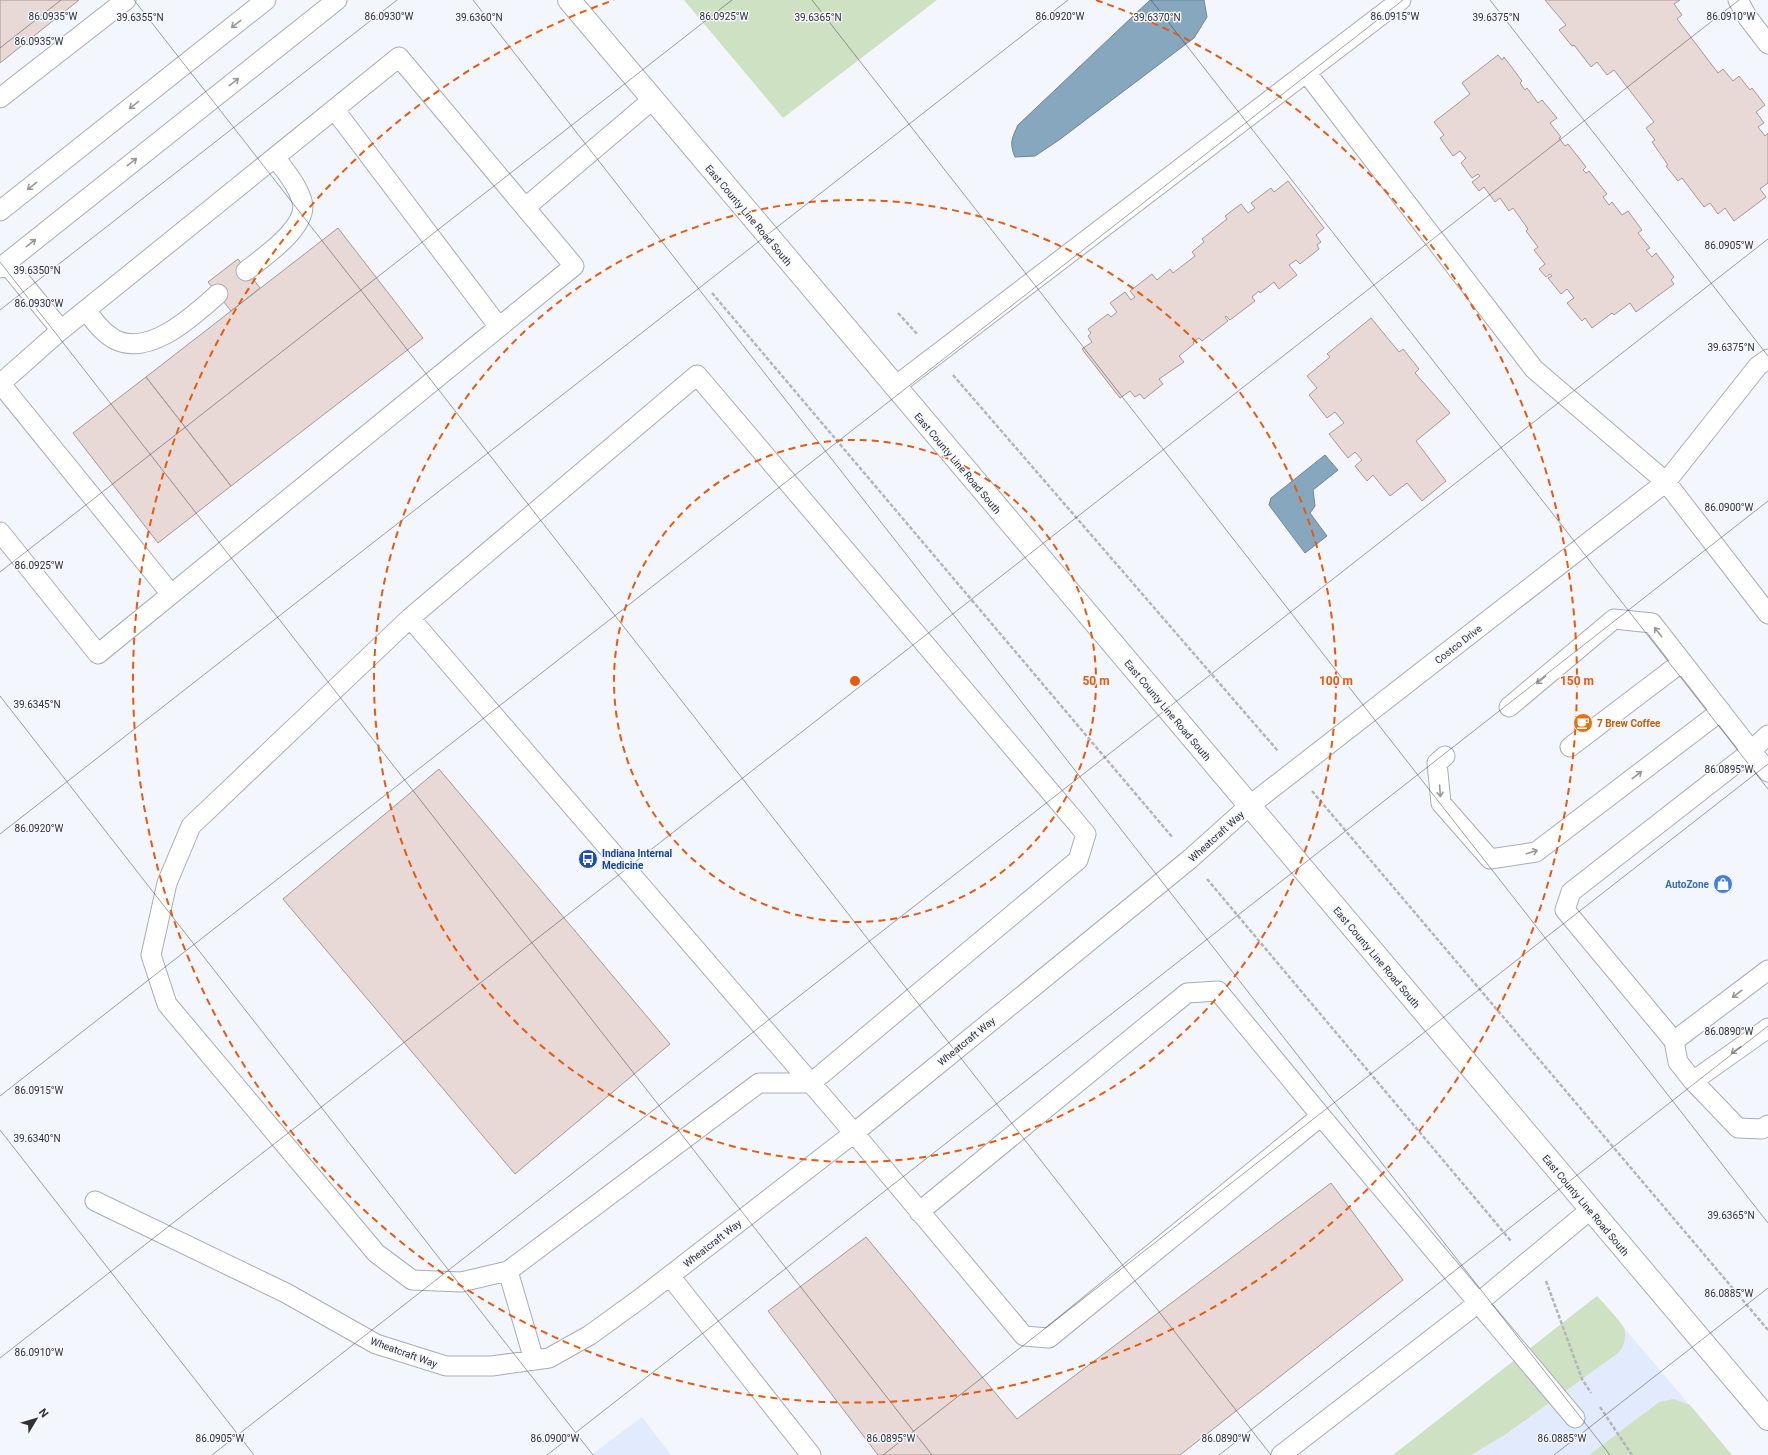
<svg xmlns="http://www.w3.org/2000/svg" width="1768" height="1455" font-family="Roboto,sans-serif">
<rect width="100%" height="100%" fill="#f3f6fd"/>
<path fill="#e2ebfd" d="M1597 1296 1732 1455H1393Z
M642 1417 671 1455H591Z"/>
<path fill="#cee1c3" d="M684 0H937L783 118Z
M1597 1296C1604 1304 1619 1319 1624 1328 1627 1336 1624 1348 1618 1353L1506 1434 1471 1455H1393Z
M1674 1399 1690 1405 1732 1455H1589L1659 1402Z"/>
<path fill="#87a7bf" stroke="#6d8496" d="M1150 0H1204L1207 17 1194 38 1059 140 1035 156 1015 157C1009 143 1012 138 1018 125Z
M1325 455 1338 470 1313 490 1315 506 1310 513 1327 536 1305 553 1269 505 1271 498Z"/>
<path fill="#e8d9d7" stroke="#a59895" d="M0 0H79L0 63Z
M1545 0H1680L1674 4 1682 15 1677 19 1718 73 1723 69 1733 81 1739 76 1750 90 1752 88 1765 105 1756 112 1764 123 1758 127 1765 136 1768 133V183L1760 189 1766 197 1734 221 1725 208 1718 214 1710 203 1704 207 1682 178 1678 181 1666 166 1668 165 1652 142 1655 140 1646 128 1654 122 1614 70 1607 75 1597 62 1591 67 1574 45 1572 46 1559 30 1566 25Z
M1498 55 1502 60 1504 57 1522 81 1520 83 1525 90 1527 88 1538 103 1542 100 1557 118 1550 123 1561 137 1559 138 1565 146 1568 144 1586 167 1583 170 1586 173 1589 171 1607 194 1603 197 1609 205 1612 202 1622 215 1628 211 1642 230 1638 233 1650 248 1646 250 1652 257 1656 253 1674 277 1671 280 1674 284 1636 312 1630 303 1614 315 1612 313 1592 328 1585 318 1582 321 1567 303 1574 298 1567 289 1561 294 1548 278 1552 276 1550 274 1546 277 1539 269 1545 264 1534 250 1538 247 1526 231 1528 229 1513 208 1509 211 1500 198 1495 202 1484 187 1479 191 1472 182 1480 176 1478 174 1472 178 1461 163 1466 158 1460 151 1453 156 1440 138 1444 135 1434 122 1470 94 1462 83Z
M1288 181 1324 228 1316 235 1321 242 1317 245 1319 249 1300 264 1296 260 1289 265 1297 275 1279 289 1274 282 1260 293 1259 291 1252 297 1255 301 1230 320 1226 316 1225 317 1228 321 1202 341 1199 338 1193 342 1194 344 1179 356 1184 362 1159 379 1163 384 1144 399 1140 394 1135 397 1130 391 1120 398 1082 349 1092 342 1088 336 1091 333 1088 329 1108 314 1111 317 1117 312 1110 303 1125 292 1131 300 1135 297 1130 291 1152 274 1157 280 1170 269 1173 273 1195 256 1192 252 1204 242 1202 239 1227 219 1225 216 1241 204 1248 213 1255 208 1251 203 1271 188 1274 192Z
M338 228 423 338 231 486 146 377Z
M238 259 260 288 231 311 208 282Z
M1371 318 1399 352 1403 349 1419 369 1415 373 1450 413 1416 441 1446 481 1422 501 1407 483 1390 496 1373 475 1367 481 1355 466 1362 460 1355 452 1348 458 1329 434 1344 423 1335 412 1327 418 1309 395 1317 388 1307 376 1330 357 1327 354Z
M146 377 231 486 158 543 73 433Z
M439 769 670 1044 515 1174 283 899Z
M1331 1183 1403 1280 1180 1455H878L768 1311 866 1237 1017 1419Z"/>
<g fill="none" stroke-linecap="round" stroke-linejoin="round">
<defs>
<path id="lane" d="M1738 0 1748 18 1768 44
M1306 72 1534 369 1666 482 1768 614
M0 98 126 0
M334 109 499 327
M526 207 652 100
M0 211 266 0
M6 263 61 330
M0 268 337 0
M246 271C262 258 310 226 302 201 297 184 285 171 275 157
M86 310C94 321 102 332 114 339 149 358 193 316 218 294
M697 375 1086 834 1078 860 811 1083H759L508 1271 461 1282 412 1280 376 1253 167 1004 151 955 167 883 191 826 410 618Z
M0 383 171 594
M0 384 61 330 399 57 574 266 98 654 0 532
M894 387 1401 0
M410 618 854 1133 1024 1336 1049 1338 1321 1116 1218 991 1187 993 919 1212
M1509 707 1614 619 1652 623 1768 772
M1768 735 1744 757 1571 892 1565 910 1674 1041 1678 1062 1693 1081 1738 1128 1762 1129 1768 1125
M1570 747 1682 662
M1445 756 1437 763 1441 803 1490 859 1536 852 1721 711
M1674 1041 1768 970
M1693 1081 1768 1028
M1321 1116 1575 1418
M95 1201 286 1293 376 1344 446 1366H492L549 1358 590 1335 641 1298 854 1133 1190 859 1249 806 1666 482 1758 366 1768 359
M508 1271 534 1360
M670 1276 811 1455
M1281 1455 1478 1303 1590 1210"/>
<path id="primary" d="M569 0 1768 1419"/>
</defs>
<use href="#lane" stroke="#a7adb7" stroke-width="21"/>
<use href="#primary" stroke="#a7adb7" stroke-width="24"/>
<path stroke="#b3b5bb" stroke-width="2.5" stroke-dasharray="4 2" stroke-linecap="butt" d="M712 293 1173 838
M898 313 918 335
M953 375 1278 751
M1312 791 1768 1330
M1207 879 1511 1241
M1546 1281 1582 1379 1591 1393
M1600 1407 1632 1455"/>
<use href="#lane" stroke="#fff" stroke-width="19"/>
<use href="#primary" stroke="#fff" stroke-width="22"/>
</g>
<defs><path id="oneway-shaft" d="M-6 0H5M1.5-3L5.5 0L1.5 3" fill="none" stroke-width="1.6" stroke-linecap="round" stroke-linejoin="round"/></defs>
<g stroke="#97989a">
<use href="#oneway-shaft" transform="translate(236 24) rotate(142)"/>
<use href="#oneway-shaft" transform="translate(234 82) rotate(-38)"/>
<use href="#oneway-shaft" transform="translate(134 105) rotate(142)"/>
<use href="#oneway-shaft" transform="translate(132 162) rotate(-38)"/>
<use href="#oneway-shaft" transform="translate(32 186) rotate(142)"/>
<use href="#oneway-shaft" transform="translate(31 243) rotate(-38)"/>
<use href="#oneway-shaft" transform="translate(1658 632) rotate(-128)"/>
<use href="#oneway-shaft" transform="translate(1541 680) rotate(140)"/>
<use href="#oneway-shaft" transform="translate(1637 775) rotate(-37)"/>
<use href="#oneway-shaft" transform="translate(1440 791) rotate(86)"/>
<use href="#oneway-shaft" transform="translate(1532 852) rotate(-17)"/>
<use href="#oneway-shaft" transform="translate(1737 994) rotate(143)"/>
<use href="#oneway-shaft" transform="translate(1736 1050) rotate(145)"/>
</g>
<path fill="none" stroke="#2f3135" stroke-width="1" stroke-opacity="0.45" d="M134 0 1271 1455M473 0 1610 1455M812 0 1768 1223M1151 0 1768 789M1490 0 1768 356M0 48 61 0M0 262 932 1455M0 310 397 0M0 572 732 0M0 696 593 1455M0 834 1068 0M0 1096 1403 0M0 1130 254 1455M0 1358 1739 0M212 1455 1768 239M547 1455 1768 501M883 1455 1768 764M1219 1455 1768 1026M1554 1455 1768 1288"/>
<g fill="none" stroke="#e8590c" stroke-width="2" stroke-dasharray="7 5">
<circle cx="855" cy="681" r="241"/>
<circle cx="855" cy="681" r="481"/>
<path d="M1096 0A722 722 0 1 1 614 0"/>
</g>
<defs>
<symbol id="cafe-disc" viewBox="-11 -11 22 22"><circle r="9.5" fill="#e8710a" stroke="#f3f6fd"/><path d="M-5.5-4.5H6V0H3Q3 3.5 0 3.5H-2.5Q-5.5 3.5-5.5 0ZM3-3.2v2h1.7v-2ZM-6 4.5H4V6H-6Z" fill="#fff"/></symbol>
<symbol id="bus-disc" viewBox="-11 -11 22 22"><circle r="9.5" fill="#1a4fb4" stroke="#f3f6fd"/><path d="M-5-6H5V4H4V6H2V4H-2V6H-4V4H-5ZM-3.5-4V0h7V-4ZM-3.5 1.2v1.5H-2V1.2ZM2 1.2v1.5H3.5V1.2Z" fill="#fff"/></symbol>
<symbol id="shop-disc" viewBox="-11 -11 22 22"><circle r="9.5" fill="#3f7fe0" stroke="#f3f6fd"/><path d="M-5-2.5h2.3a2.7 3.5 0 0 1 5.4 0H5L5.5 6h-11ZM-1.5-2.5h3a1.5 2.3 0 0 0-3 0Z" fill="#fff"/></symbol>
</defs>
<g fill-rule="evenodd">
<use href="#cafe-disc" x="1572" y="712" width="22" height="22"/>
<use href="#bus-disc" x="577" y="848" width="22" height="22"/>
<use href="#shop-disc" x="1712" y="873" width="22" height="22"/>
</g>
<g text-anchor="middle" stroke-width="3" stroke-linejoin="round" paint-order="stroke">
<g font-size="10" fill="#2f3135" stroke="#f3f6fd">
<text transform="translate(749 215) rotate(50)" y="4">East County Line Road South</text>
<text transform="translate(958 463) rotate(50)" y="4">East County Line Road South</text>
<text transform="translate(1458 644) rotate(-38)" y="4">Costco Drive</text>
<text transform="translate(1168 710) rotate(50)" y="4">East County Line Road South</text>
<text transform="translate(1216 836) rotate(-42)" y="4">Wheatcraft Way</text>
<text transform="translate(1377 957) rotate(50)" y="4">East County Line Road South</text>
<text transform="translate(966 1041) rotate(-39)" y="4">Wheatcraft Way</text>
<text transform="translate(1586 1205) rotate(50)" y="4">East County Line Road South</text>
<text transform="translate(712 1243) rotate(-38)" y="4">Wheatcraft Way</text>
<text transform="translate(404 1352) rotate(20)" y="4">Wheatcraft Way</text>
</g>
<g font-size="10" font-weight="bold" fill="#c56008" stroke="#f3f6fd" text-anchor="start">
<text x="1597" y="727">7 Brew Coffee</text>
</g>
<g font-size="10" font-weight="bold" fill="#164399" stroke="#f3f6fd" text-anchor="start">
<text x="602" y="857">Indiana Internal<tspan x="602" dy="12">Medicine</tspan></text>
</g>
<g font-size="10" font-weight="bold" fill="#366cbe" stroke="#f3f6fd" text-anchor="end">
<text x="1709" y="888">AutoZone</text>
</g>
</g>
<g font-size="10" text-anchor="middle" fill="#2f3135" stroke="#f3f6fd" stroke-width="3" stroke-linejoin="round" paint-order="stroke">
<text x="53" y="20">86.0935°W</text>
<text x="389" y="20">86.0930°W</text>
<text x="724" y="20">86.0925°W</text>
<text x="1060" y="20">86.0920°W</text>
<text x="1395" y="20">86.0915°W</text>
<text x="1731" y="20">86.0910°W</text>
<text x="1157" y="21">39.6370°N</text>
<text x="140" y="21">39.6355°N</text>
<text x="479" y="21">39.6360°N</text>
<text x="818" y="21">39.6365°N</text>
<text x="1496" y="21">39.6375°N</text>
<text x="39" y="45">86.0935°W</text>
<text x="1729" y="249">86.0905°W</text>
<text x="37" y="274">39.6350°N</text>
<text x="39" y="307">86.0930°W</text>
<text x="1731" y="351">39.6375°N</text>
<text x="1729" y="511">86.0900°W</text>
<text x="39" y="569">86.0925°W</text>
<text x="37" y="708">39.6345°N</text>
<text x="1729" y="773">86.0895°W</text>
<text x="39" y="832">86.0920°W</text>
<text x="1729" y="1035">86.0890°W</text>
<text x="39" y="1094">86.0915°W</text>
<text x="37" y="1142">39.6340°N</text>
<text x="1731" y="1219">39.6365°N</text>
<text x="1729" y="1297">86.0885°W</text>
<text x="39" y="1356">86.0910°W</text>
<text x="220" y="1442">86.0905°W</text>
<text x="555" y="1442">86.0900°W</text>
<text x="891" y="1442">86.0895°W</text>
<text x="1226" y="1442">86.0890°W</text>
<text x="1562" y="1442">86.0885°W</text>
</g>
<circle cx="855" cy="681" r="6" fill="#e8590c" stroke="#f3f6fd" stroke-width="2"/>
<g font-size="12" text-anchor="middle" font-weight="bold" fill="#e8590c" stroke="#f3f6fd" stroke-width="3" stroke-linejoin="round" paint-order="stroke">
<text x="1096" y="685">50 m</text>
<text x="1336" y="685">100 m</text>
<text x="1577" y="685">150 m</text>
</g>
<g transform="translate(36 1419) rotate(52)" stroke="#f3f6fd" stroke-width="3" paint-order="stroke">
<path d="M0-3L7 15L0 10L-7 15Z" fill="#2f3135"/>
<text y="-6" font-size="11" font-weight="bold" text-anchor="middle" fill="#2f3135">N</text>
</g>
</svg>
